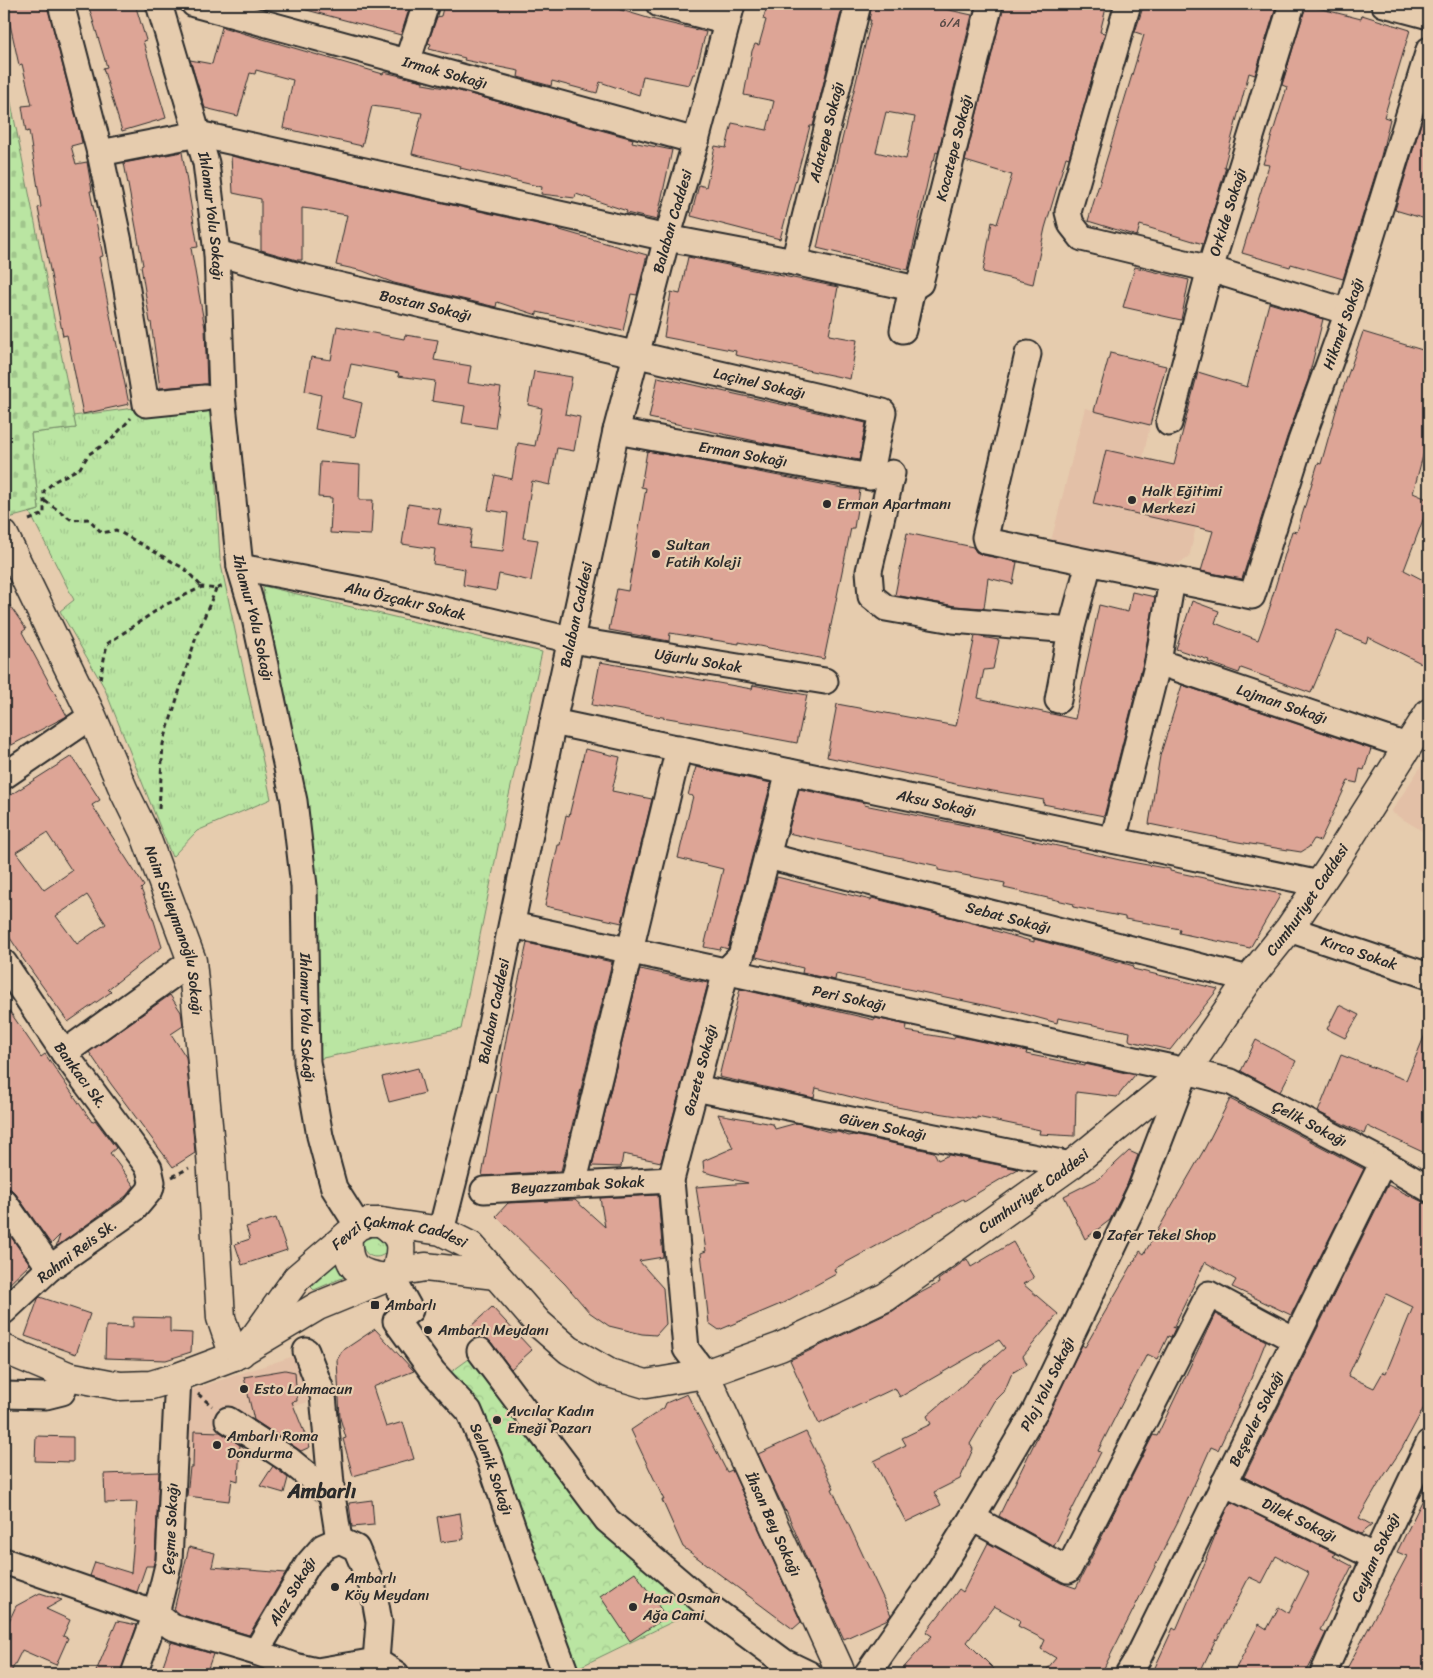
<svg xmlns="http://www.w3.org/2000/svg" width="1433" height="1678" font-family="Sriracha,sans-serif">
<defs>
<pattern id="grass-tufts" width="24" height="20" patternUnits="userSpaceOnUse" patternTransform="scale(1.25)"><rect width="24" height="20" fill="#bae5a2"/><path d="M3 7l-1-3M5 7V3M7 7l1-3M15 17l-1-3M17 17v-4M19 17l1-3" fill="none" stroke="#a0c58c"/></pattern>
<pattern id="cemetery-stones" width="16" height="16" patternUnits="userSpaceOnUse" patternTransform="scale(1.25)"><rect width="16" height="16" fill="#bae5a2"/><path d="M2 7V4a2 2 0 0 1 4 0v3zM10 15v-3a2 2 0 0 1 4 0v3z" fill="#a0c58c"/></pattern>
<pattern id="park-crowns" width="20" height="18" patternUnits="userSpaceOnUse" patternTransform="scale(1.25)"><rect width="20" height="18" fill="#bae5a2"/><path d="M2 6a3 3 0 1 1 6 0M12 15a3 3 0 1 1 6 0" fill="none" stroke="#a0c58c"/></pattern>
</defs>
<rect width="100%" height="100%" fill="#e6ccae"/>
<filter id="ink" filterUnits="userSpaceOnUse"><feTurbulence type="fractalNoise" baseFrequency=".02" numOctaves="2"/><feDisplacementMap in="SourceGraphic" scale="10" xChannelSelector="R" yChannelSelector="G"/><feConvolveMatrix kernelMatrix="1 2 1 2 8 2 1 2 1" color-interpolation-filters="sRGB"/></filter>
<g filter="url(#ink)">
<path fill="#e3c0a7" d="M1085 408 1150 425 1143 458 1208 473 1189 558 1174 565 1051 541Z
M1429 754V835L1391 812Z
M300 1354 308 1402 244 1422 241 1469 188 1462 185 1392Z"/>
<path fill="url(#grass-tufts)" stroke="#728866" d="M211 398 220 560 271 799 197 831 172 857 104 687 60 611 74 600 30 513 39 510 31 433 76 428 73 416Z
M263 586 542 652 504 817 461 1029 318 1059 308 819 264 601Z
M383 1231 388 1251C376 1264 359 1254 363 1238Z
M339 1260 347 1276 314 1290 311 1287Z"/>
<path fill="url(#cemetery-stones)" stroke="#728866" d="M4 68 76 428 31 433 39 510 5 519 4 516Z"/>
<path fill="url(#park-crowns)" stroke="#728866" d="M480 1351 607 1520 707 1605 565 1674 490 1461 440 1380Z"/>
<path fill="#dda596" stroke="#2b2b2b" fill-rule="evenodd" d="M16 4H47L80 133 82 143 71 146 76 164 87 162 92 191H90L103 256 99 257 115 341H116L129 404 83 414 67 335 63 336 38 208 41 207 29 131 26 132 22 106 32 105 22 64 19 65 6 6Z
M88 4H135L146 40 143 41 166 118 122 131 103 68 107 67Z
M304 4H390L409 9 401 35 303 9Z
M444 4H601L651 19 706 32 695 74H693L689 85 643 76 639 95 600 82 597 93 552 81 551 86 518 77 519 71 464 60 465 58 429 49 431 44 428 43 437 17 441 16Z
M768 4H843L813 126H810L780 239 691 216 699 185 706 187 715 146 726 148 732 123 767 130 774 101 744 95 752 51 755 44 759 45 766 20 763 19Z
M872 4H922L972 15 938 153 936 152 934 161H932L908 270 817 248 840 144H841L871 20H869ZM886 112 915 117 906 159 876 152Z
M1004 4H1107L1100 32 1105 33 1069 158 1066 157 1045 228 1033 284 983 272 992 222 997 224 1012 175 965 161Z
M1144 4H1277L1255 75 1249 73 1224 167H1226L1203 244 1140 225 1137 236 1088 221 1144 35 1135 32Z
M1306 5 1361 19 1362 15 1410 30 1384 117 1390 119 1381 156 1343 279 1291 264 1290 267 1242 253 1269 165 1263 164 1287 87 1282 85Z
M222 27 383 74 384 72 409 78 423 81V84L456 90 633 139 632 142 672 150 657 220 626 213 627 211 576 194 575 198 541 194 542 187 460 168 461 166 412 154 422 113 372 106 362 146 283 128 293 80 256 70 255 74 250 73 238 116 205 108 190 60 212 64Z
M1426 107 1429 108V220L1395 210Z
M182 152 198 247 191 248 205 328 207 384 160 388 151 322H150L141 266 143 265 124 163Z
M231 156 560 229V230L647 255 637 295 631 294 623 331 537 312V315L497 302 496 307 394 283 363 271 336 265 347 215 311 209 302 208V260H297L261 250V199L233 193Z
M688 257 838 287 829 335 857 340 850 379 735 355 736 351 664 337 671 292 680 294Z
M1135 267 1189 280 1181 320 1123 307Z
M1269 303 1323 319 1308 380 1287 437 1242 579 1201 571 1213 531 1093 504 1106 450 1174 465 1198 372 1247 387Z
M337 326 404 339 405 335 438 340 434 360 471 366 468 383 501 388 495 428 462 423 465 406 432 401 435 381 398 376 399 373 351 364 343 398 362 403 355 437 315 429 321 395 305 391 311 357 331 360Z
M1363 332 1429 352V433L1413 493 1429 500V504L1404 570 1429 583V656L1425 665 1368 637 1366 643 1337 631 1311 693 1241 668 1239 673 1208 662 1209 660 1176 649 1192 601 1219 611 1215 623 1258 640 1271 604H1270L1292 531 1297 532 1318 463 1321 464 1339 400Z
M1110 353 1166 366 1150 425 1094 411Z
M534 371 572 377 565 414 580 417 574 451 557 448 550 485 532 481 523 538 538 540 531 581 499 574 496 591 463 585 465 569 433 564 435 549 402 544 408 504 441 509 438 524 472 529 469 547 503 551 508 513 488 510 495 475 512 479 518 443 535 446 542 408 528 405Z
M658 377 866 423 859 460 769 444 649 418Z
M647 451 843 488 860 490 854 528H851L824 659 739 642V644L670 633 669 641 609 630 617 589 628 591 646 488 641 487Z
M320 462 360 465 359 500H373L371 535 330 533 332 498 318 497Z
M907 533 973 547 976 552 983 555 1017 562 1013 584 988 578 984 608 955 606 895 595Z
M1132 592 1155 597 1144 659 1104 816 1043 804 1044 800 970 787 827 757 837 704 956 726 975 636 999 640 993 669 984 670 978 698 1075 719 1099 605 1128 612Z
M4 597 26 629 22 632 67 716 4 749Z
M600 662 752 689 753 685 807 695 797 743 744 733V731L592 705Z
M1182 685 1371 749 1364 770 1360 769 1357 783 1348 781 1320 841 1314 839 1309 847 1301 852 1238 842 1149 824 1160 756Z
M585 749 620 757 612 791 652 799 622 923 545 906 558 845H560L566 815 569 816Z
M72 756 100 800 92 805 144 886 141 889 154 921 162 947 108 989 111 992 68 1022 21 956H22L4 929V799ZM47 833 72 871 44 890 16 852ZM87 895 106 924 77 944 56 916Z
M696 767 771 783 728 949 721 947 720 950 704 947 723 869 678 858 693 796 688 795Z
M799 789 865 803 864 805 1000 832V833L1120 860 1170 869V871L1281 894 1250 948 1179 933 1180 929 1125 919V917L1073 907 1074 904 1004 888 1005 883 938 870V866L788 833Z
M777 877 871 900 872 898 993 928 992 930 1034 942V939L1134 966 1133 969 1218 989 1170 1050 1130 1041 1129 1039 1130 1032 1058 1018 1057 1023 1017 1012 836 974 835 980 802 973 803 968 756 957Z
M527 943 612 962 561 1171 482 1176 507 1034Z
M640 969 708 983 661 1162 623 1154 621 1167 592 1166Z
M740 989 875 1020V1018L907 1025 906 1031 954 1039 955 1036 1027 1051 1026 1054 1085 1066V1064L1135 1075 1117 1097 1076 1092 1075 1136 1039 1134 1040 1130 977 1117V1119L925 1111 924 1112 875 1103 816 1088 814 1098 787 1092 719 1077Z
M170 995 181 1012 183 1026 171 1034 186 1057 195 1153 173 1167 111 1084 89 1052Z
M4 1003 41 1057 45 1054 92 1122 95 1120 116 1148 110 1153 134 1186 126 1196 56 1247 60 1235 51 1244 16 1194 11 1189 4 1188Z
M1339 1005 1359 1015 1345 1038 1327 1029Z
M1429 1025V1155L1367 1126 1364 1134 1318 1112 1341 1055 1406 1080Z
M1256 1040 1296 1061 1280 1092 1241 1071Z
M418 1068 425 1093 389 1102 382 1077Z
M1230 1099 1364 1169 1291 1315 1232 1287 1236 1280 1205 1262 1173 1328 1176 1326 1171 1337 1168 1336 1157 1359 1147 1354 1098 1451 1101 1452 1054 1546 999 1516 1082 1345 1085 1347 1140 1251 1144 1254 1205 1148Z
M718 1114 773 1124 775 1129 797 1123 830 1132H838L849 1136 853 1135 934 1152 938 1160 949 1155 1018 1169 964 1201 963 1199 834 1269 836 1274 783 1303 719 1330 709 1323 701 1253 706 1251 696 1187 748 1183 704 1172 703 1161 733 1148Z
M1129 1151 1138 1155 1127 1185 1110 1220 1085 1239 1064 1196 1100 1178Z
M1388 1185 1429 1205V1398L1401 1450 1378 1485 1359 1518 1372 1525 1361 1534 1244 1477ZM1386 1294 1413 1307 1386 1373 1383 1372 1374 1388 1348 1376Z
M658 1195 663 1257 639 1261 663 1288 666 1324 656 1335 642 1334 609 1326 589 1312 565 1284 496 1216 508 1203 575 1200 605 1227 600 1198Z
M276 1218 287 1250 242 1265 235 1244 250 1239 246 1227Z
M4 1227 30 1264 4 1289Z
M1013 1242 1034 1278 1023 1284 1058 1314 1023 1356 1027 1364 1012 1373 1004 1392 995 1401 970 1444 973 1449 960 1479 934 1492 941 1505 906 1522 874 1461 906 1445 902 1438 931 1424 927 1416 1005 1348 999 1340 900 1397 895 1388 819 1424 790 1360 893 1311 911 1298 939 1283 938 1280 967 1259 971 1267Z
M40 1297 90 1314 76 1354 25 1336 38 1299Z
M492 1307 532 1350 511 1369 491 1342 486 1338 479 1337 470 1327Z
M1215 1314 1266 1341 1248 1386 1218 1450 1211 1447 1178 1521 1101 1674H1043L1056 1658 1041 1649 1045 1640 1018 1626 1020 1620 994 1606 967 1642 999 1674H898L932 1636 926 1632 959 1589 963 1592 988 1543 1061 1583 1076 1588 1153 1435 1157 1436Z
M133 1317 170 1318V1332L192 1333 191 1352 166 1360 105 1358 106 1326 133 1327Z
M375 1329 414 1371 373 1387 386 1427 403 1422 414 1459 353 1476 343 1439 346 1438 340 1418 337 1360 342 1351Z
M285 1370 295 1372 297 1401 292 1402 310 1447 301 1451 254 1420 244 1377Z
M687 1394 727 1472 732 1470 801 1622 793 1629 683 1547 662 1500H664L631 1430 664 1408 666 1403Z
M194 1431 220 1432 240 1445 238 1481 232 1479 229 1501 187 1496 190 1467H193Z
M806 1432 834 1488 832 1489 891 1615 888 1619 844 1639 816 1581 786 1510 785 1511 758 1454Z
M36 1436 73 1437V1462L35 1461Z
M273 1466 288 1478 284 1493 260 1486Z
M159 1472 155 1559 153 1566H146L137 1592 90 1576 95 1562 131 1573 137 1502 105 1503 104 1474Z
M1429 1487V1674H1344L1407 1556 1397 1552Z
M372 1500 374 1525 352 1527 349 1503Z
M1231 1502 1336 1554 1333 1556 1352 1566 1320 1630 1326 1633 1317 1651 1305 1674H1233L1259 1624 1267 1629 1279 1607 1289 1613 1309 1573 1276 1556 1262 1583 1249 1577 1217 1640 1216 1639 1199 1674H1152L1173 1628 1176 1630 1207 1558H1206L1217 1531Z
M460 1513 464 1539 441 1542 437 1517Z
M189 1547 215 1553 212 1567 286 1573 249 1635 179 1614 174 1610Z
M635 1572 666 1617 630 1641 600 1596Z
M40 1593 62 1600 46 1609 70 1620 63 1636 68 1638 56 1665 22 1650 10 1674H4V1632L16 1606Z
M117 1621 137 1625 120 1674H95Z
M171 1642 213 1654 206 1674H160Z"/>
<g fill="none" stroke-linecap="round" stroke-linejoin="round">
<defs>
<g id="minor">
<path d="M61 4 100 153 119 242 146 404 205 398"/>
<path id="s1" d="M159 4 206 163 217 253 222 395 240 567 254 614 294 801 304 886 307 1062 320 1136 334 1188 358 1226"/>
<path id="s2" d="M194 4 696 141"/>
<path d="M659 4 727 22"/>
<path d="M1128 4 1068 212 1071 224 1082 238 1210 269 1348 312"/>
<path d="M1384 4 1429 16"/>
<path d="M407 62 426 4"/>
<path d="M100 153 198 134 667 238 794 262 912 288"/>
<path id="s3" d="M217 253 303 277 883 412 870 477 616 431"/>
<path id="s4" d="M794 262 858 4"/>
<path id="s5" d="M912 288 920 283 990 4"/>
<path d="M903 330 912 288"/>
<path id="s6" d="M1028 354 985 537 986 541 1252 596 1301 441 1348 312 1429 50"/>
<path id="s7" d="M1169 423 1210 269 1292 4"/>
<path d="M892 473 869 571 871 596 886 608 953 620 1071 630"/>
<path id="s8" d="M240 567 360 590 571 640 825 681"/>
<path id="s9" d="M1158 662 1407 746"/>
<path d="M1058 700 1071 630 1089 563"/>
<path id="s10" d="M553 722 1320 884"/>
<path d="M4 776 92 716"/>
<path d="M1113 840 1158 662 1172 580"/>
<path id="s11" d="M767 856 1249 979"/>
<path id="s12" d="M512 925 1186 1071 1231 1082 1383 1162 1429 1189"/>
<path id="s13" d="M1289 929 1429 976"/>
<path id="s14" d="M4 963 64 1053 149 1168 152 1182 150 1190 134 1209 50 1268 4 1311"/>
<path d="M64 1053 192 961"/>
<path id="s15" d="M695 1088 1071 1165"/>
<path d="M573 1185 679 748"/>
<path id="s16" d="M484 1190 671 1180"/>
<path d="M4 1202 50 1268"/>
<path id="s17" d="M441 1231 481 1073 553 722 616 431 667 238 696 141 732 4"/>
<path id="s18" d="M399 1290 410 1310 396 1321 433 1372 469 1411 490 1461 522 1555 566 1674"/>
<path d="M306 1351 323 1395 332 1495 339 1540"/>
<path d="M480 1351 607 1520 707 1605 784 1662 809 1674"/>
<path id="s19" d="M705 1374 686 1349 671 1180 726 971 741 956 789 772"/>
<path d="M4 1395 46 1396 62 1392 68 1376"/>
<path d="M228 1420 289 1460 332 1495"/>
<path id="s20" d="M1224 1483 1375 1557"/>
<path d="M972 1518 1068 1570 1209 1294 1295 1340"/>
<path d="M339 1540 356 1548 373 1588 379 1622 376 1661"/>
<path d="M4 1561 156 1614 172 1627 256 1652 294 1666 317 1671 376 1661 396 1674"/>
<path id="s21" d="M256 1652 308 1564 323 1547 339 1540"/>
<path id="s22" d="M134 1674 156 1614 169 1561 178 1377"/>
<path id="s23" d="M867 1674 939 1571 972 1518 1035 1411 1140 1191 1186 1071"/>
<path id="s24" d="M1128 1674 1138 1658 1383 1162"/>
<path id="s25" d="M1323 1674 1375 1557 1429 1443"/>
</g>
<g id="major">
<path id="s26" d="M4 535 92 716 124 791 144 832 192 961 211 1155 221 1318 234 1356"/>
<path d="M381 1222C404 1237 403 1246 396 1272"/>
<path d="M348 1235C346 1267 356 1274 386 1278"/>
<path d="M4 1349 68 1376 120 1386 151 1385 178 1377 234 1356 318 1306 386 1278 396 1272 425 1267 496 1275"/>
<path id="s27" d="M241 1353 257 1334 297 1278 358 1226 368 1222H381L441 1231 471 1246 538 1323 569 1350 609 1373 646 1384 705 1374 780 1347 886 1297 1071 1165 1186 1071 1249 979 1289 929 1333 864 1429 713"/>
<path id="s28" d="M705 1374 838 1666 841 1674"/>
</g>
</defs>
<use href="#minor" stroke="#2b2b2b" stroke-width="29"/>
<use href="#major" stroke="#2b2b2b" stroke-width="31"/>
<path stroke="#2b2b2b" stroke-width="3" stroke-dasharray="5 4" stroke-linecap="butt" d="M45 501 72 520 89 519 102 533 116 530 185 569 202 587
M29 520 44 514V491L55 481 80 468 89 454 110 441 131 418
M100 679 107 644 163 606 202 587 216 589 223 586
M159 809 163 744 197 634 216 589
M172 1177 189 1168
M198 1394 212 1406"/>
<use href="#minor" stroke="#e6ccae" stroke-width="25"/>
<use href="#major" stroke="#e6ccae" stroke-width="28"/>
</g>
</g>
<g fill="#2b2b2b" stroke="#e6ccae" stroke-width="2">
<circle cx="1132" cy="500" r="5"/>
<circle cx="827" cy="504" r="5"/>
<circle cx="656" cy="554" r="5"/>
<circle cx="1097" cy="1235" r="5"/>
<rect x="370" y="1300" width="10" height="10" rx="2.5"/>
<circle cx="428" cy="1330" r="5"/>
<circle cx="244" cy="1389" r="5"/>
<circle cx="497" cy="1420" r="5"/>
<circle cx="217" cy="1445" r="5"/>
<circle cx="335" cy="1587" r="5"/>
<circle cx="633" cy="1607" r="5"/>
</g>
<g text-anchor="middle" stroke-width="4.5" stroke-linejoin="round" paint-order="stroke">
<g font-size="12" fill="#584a46">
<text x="950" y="27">6/A</text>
</g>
<g font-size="15" fill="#2b2b2b" stroke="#e6ccae">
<text dy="5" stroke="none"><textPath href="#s2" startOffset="260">Irmak Sokağı</textPath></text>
<text dy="5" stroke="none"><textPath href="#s4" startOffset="134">Adatepe Sokağı</textPath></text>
<text dy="5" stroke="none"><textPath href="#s5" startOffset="149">Kocatepe Sokağı</textPath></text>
<text dy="5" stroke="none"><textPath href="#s7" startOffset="219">Orkide Sokağı</textPath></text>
<text dy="5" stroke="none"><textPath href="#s1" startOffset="219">Ihlamur Yolu Sokağı</textPath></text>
<text dy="5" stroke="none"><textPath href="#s17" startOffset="1036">Balaban Caddesi</textPath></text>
<text dy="5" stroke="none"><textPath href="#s3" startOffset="215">Bostan Sokağı</textPath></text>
<text dy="5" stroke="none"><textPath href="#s6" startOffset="751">Hikmet Sokağı</textPath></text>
<text dy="5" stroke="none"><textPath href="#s3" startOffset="558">Laçinel Sokağı</textPath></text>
<text transform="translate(743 454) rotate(10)" y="5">Erman Sokağı</text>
<text dy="5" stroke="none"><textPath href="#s8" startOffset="169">Ahu Özçakır Sokak</textPath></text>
<text dy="5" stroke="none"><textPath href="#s17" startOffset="631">Balaban Caddesi</textPath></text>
<text dy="5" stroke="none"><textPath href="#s1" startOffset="624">Ihlamur Yolu Sokağı</textPath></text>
<text dy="5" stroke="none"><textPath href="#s8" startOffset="468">Uğurlu Sokak</textPath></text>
<text dy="5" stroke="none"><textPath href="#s9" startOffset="131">Lojman Sokağı</textPath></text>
<text dy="5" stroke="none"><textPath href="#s10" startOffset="392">Aksu Sokağı</textPath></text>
<text dy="5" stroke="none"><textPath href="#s27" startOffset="1362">Cumhuriyet Caddesi</textPath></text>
<text dy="5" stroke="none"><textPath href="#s11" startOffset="249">Sebat Sokağı</textPath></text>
<text dy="5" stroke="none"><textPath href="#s26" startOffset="432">Naim Süleymanoğlu Sokağı</textPath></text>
<text dy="5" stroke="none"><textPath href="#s13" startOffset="74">Kırca Sokak</textPath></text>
<text dy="5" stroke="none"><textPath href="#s12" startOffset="345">Peri Sokağı</textPath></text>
<text dy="5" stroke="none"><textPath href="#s17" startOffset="226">Balaban Caddesi</textPath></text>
<text dy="5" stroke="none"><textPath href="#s1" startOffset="1029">Ihlamur Yolu Sokağı</textPath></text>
<text dy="5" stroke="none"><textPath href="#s19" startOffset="315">Gazete Sokağı</textPath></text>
<text dy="5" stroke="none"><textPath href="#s14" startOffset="136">Bankacı Sk.</textPath></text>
<text dy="5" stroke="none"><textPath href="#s12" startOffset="825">Çelik Sokağı</textPath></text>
<text dy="5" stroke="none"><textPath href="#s15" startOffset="192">Güven Sokağı</textPath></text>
<text dy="5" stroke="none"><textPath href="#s16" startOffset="94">Beyazzambak Sokak</textPath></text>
<text dy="5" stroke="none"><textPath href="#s27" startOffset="958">Cumhuriyet Caddesi</textPath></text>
<text dy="5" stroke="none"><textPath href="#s27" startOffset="214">Fevzi Çakmak Caddesi</textPath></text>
<text transform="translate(77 1251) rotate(-37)" y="5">Rahmi Reis Sk.</text>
<text dy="5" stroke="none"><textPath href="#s23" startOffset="342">Plaj Yolu Sokağı</textPath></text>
<text dy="5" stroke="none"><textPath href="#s24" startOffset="286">Beşevler Sokağı</textPath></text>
<text dy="5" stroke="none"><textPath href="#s18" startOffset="219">Selanik Sokağı</textPath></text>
<text dy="5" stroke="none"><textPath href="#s20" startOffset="84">Dilek Sokağı</textPath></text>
<text dy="5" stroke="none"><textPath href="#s28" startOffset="165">İhsan Bey Sokağı</textPath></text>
<text dy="5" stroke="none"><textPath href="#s22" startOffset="151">Çeşme Sokağı</textPath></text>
<text dy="5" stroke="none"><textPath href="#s25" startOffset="128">Ceyhan Sokağı</textPath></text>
<text dy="5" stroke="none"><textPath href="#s21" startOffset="71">Alaz Sokağı</textPath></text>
</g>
<g font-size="15" fill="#2b2b2b" stroke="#e6ccae" text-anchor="start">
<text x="1142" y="496">Halk Eğitimi<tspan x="1142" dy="17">Merkezi</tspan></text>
<text x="837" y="509">Erman Apartmanı</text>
<text x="666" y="550">Sultan<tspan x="666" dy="17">Fatih Koleji</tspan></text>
<text x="1107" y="1240">Zafer Tekel Shop</text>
<text x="385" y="1310">Ambarlı</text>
<text x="438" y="1335">Ambarlı Meydanı</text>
<text x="254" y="1394">Esto Lahmacun</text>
<text x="507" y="1416">Avcılar Kadın<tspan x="507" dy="17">Emeği Pazarı</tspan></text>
<text x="227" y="1441">Ambarlı Roma<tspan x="227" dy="17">Dondurma</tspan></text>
<text x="345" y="1583">Ambarlı<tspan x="345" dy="17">Köy Meydanı</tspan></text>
<text x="643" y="1603">Hacı Osman<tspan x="643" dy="17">Ağa Cami</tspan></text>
</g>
<g font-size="20" font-weight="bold" fill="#2b2b2b" stroke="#e6ccae">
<text x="322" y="1498">Ambarlı</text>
</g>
</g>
<rect width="1433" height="1678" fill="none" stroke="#e6ccae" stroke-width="20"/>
<rect x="10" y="10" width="1413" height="1658" fill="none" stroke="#2b2b2b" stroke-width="2" filter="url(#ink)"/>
</svg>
